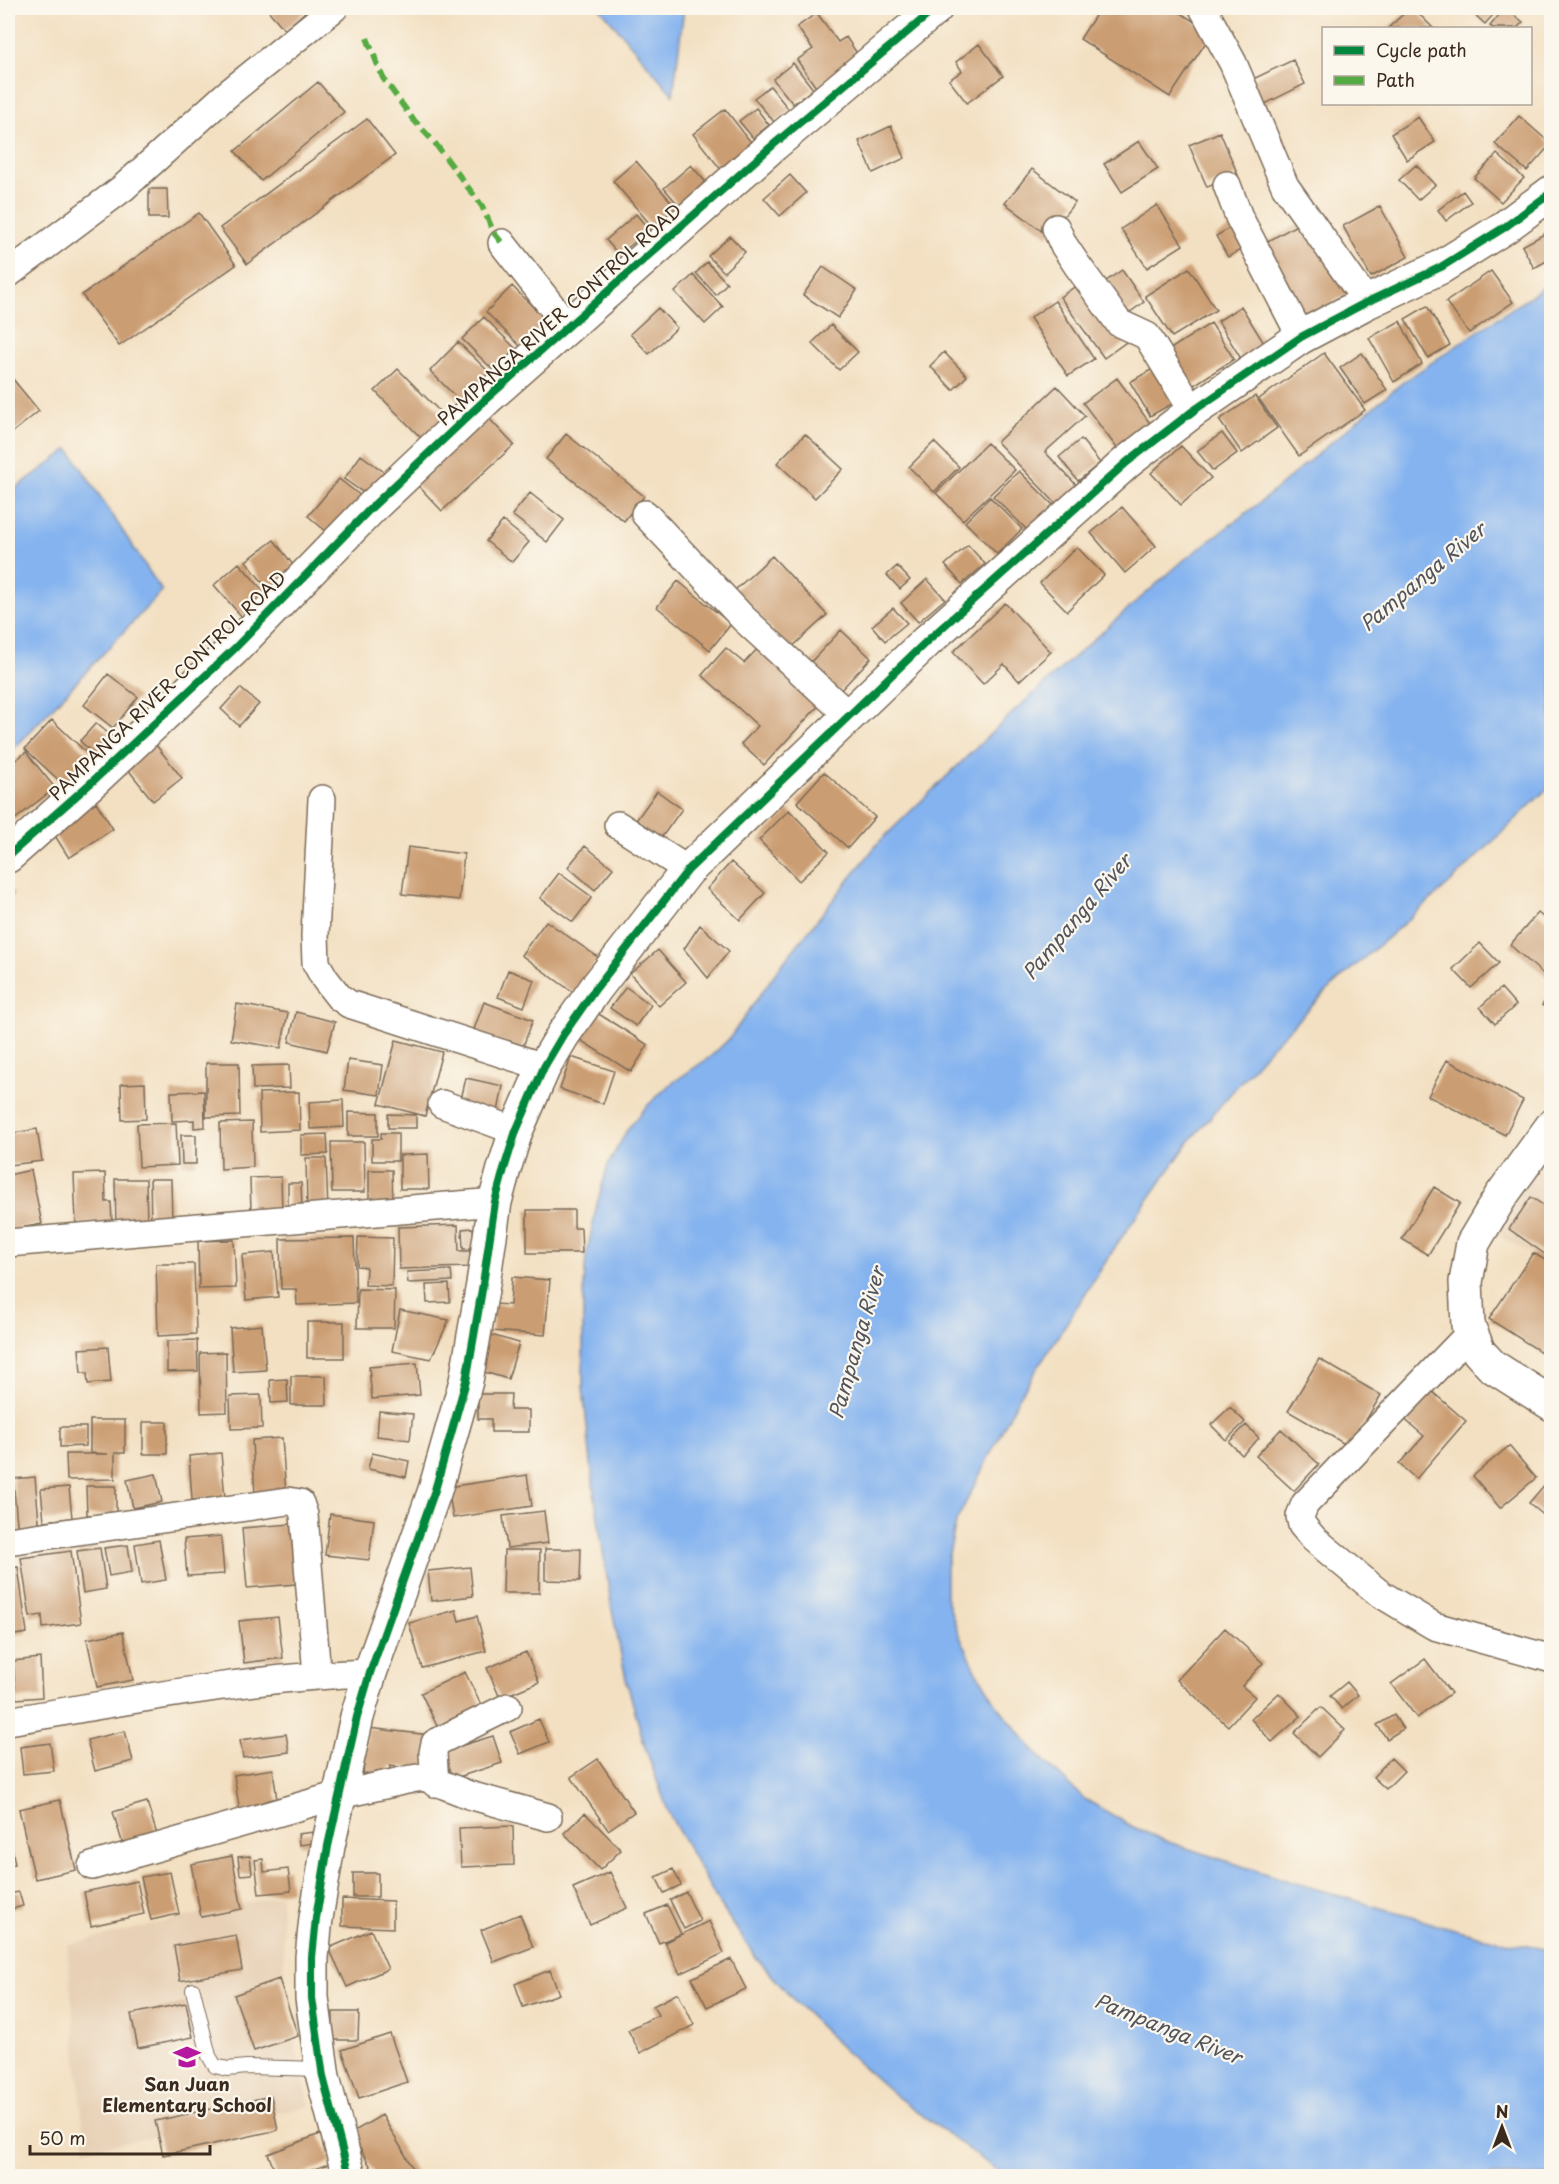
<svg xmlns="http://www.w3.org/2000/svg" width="1559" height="2184" font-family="'Playpen Sans',sans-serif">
<rect width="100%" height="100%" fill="#fbf7ec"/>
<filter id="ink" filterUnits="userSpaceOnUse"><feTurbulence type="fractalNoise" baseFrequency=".0167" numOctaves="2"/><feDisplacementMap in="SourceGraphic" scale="12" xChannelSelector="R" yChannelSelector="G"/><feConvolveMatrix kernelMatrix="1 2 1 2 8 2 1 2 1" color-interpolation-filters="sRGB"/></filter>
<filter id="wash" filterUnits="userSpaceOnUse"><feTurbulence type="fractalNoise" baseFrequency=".008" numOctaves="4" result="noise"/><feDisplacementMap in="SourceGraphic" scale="24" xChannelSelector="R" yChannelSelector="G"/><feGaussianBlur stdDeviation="1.35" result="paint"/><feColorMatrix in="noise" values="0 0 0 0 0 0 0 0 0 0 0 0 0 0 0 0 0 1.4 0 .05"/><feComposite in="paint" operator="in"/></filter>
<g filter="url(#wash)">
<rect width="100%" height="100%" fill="#f3e0c2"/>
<path fill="#e7d0b5" d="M1551 1137V1266L1491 1231Z
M281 1895 286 2008 310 2106 85 2150 67 1945Z"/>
<path fill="#84b3ef" stroke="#606e86" stroke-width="1.5" d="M600 8H684L673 95Z
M1551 282V785L1449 884 1332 986 1269 1049 1189 1142 1119 1241 1019 1397 956 1522 946 1567V1597L958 1632 978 1674 997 1705 1037 1754 1083 1798 1133 1827 1171 1843 1279 1878 1435 1924 1504 1942 1551 1950V2176H1005L896 2096 847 2053 795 2002 754 1955 719 1903 669 1814 645 1747 626 1679 612 1610 594 1492 583 1388V1299L586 1257 597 1204 608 1165 627 1130 646 1107 668 1086 710 1057 729 1039 779 968 879 842 1012 713 1087 645 1184 560 1258 504 1403 382Z
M69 449 162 591 8 755V494Z"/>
<g id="blocks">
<path fill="#cb9d72" d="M266 8H301L305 12 285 30Z
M1100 8H1173L1212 33 1170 97 1080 39Z
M1410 8H1413L1433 28H1388Z
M1480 8H1499L1485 24 1474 14Z
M1505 8 1523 22 1517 28H1493L1490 26Z
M817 13 838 42 846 37 865 65 822 96 797 60 813 49 797 27Z
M979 44 1003 76 967 103 949 80 962 71 956 62Z
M1293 60 1305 84 1263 105 1251 80Z
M793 63 813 89 793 104 773 79Z
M318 82 344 112 261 181 235 151Z
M770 86 790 111 775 123 754 98Z
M756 108 769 125 753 138 739 121Z
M725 109 761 155 729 180 693 134Z
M1519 116 1551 144 1527 171 1495 144Z
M1418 117 1435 142 1407 160 1391 134Z
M367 119 395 155 247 264 220 228Z
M891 126 905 158 873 173 859 141Z
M1220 132 1238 175 1207 187 1189 145Z
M1139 141 1158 169 1122 192 1104 164Z
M1497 154 1524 178 1501 202 1474 178Z
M636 161 686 219 663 239 613 181Z
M691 165 715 193 688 216 664 188Z
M1416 165 1435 185 1418 200 1399 180Z
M1032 169 1075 202 1048 236 1005 203Z
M790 175 806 193 780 216 764 198Z
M149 189H167L168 218H149Z
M1463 191 1471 202 1446 221 1438 210Z
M1157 205 1183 245 1147 268 1121 229Z
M1380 206 1408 257 1371 277 1343 226Z
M199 213 236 265 119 346 82 295Z
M636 214 649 230 619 255 606 240Z
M1307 219 1349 293 1299 322 1256 248Z
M1236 224 1248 246 1228 257 1216 236Z
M1548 232 1552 238V258L1534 268 1522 246Z
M730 236 745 252 724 272 708 256Z
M707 262 727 283 716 295 696 273Z
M823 267 857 290 838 318 803 295Z
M1189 268 1216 310 1172 337 1145 296Z
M1122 270 1144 302 1119 320 1096 288Z
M1491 271 1513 302 1469 333 1446 302Z
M693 275 723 307 705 324 675 292Z
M1086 279 1129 340 1104 358 1060 297Z
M512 286 548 322 522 348 486 312Z
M1055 301 1094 359 1068 376 1030 318Z
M1241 306 1270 353 1246 367 1218 321Z
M1427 306 1450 345 1428 358 1405 319Z
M658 308 677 328 649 354 630 334Z
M484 317 518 351 496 373 462 339Z
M1400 321 1422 364 1394 382 1369 338Z
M1211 323 1234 359 1185 391 1161 355Z
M831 325 858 352 839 370 812 343Z
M458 342 495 378 466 407 430 371Z
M944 352 967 376 953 390 930 366Z
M1324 353 1365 410 1299 456 1259 399Z
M1362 353 1387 390 1365 404 1340 368Z
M1161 364 1182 398 1150 416 1130 382Z
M398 369 452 424 429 446 375 391Z
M12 378 39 411 8 436V381Z
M1117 378 1152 426 1119 451 1083 403Z
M1057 386 1085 416 1045 452 1083 492 1063 511 997 442Z
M1255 396 1277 428 1242 453 1219 420Z
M484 413 514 445 442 511 412 479Z
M1222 433 1237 453 1213 471 1197 451Z
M566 434 644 496 624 521 546 459Z
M805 434 843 469 815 498 777 463Z
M1081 439 1100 463 1078 481 1059 457Z
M934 442 959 467 934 492 909 467Z
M987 443 1015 470 963 520 936 493Z
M1181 446 1211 478 1181 505 1151 473Z
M361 455 388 475 371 498 344 479Z
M1019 471 1053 505 1027 530 993 496Z
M339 479 366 500 334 538 308 516Z
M530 493 564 520 547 542 512 515Z
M990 497 1022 529 997 554 965 522Z
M1122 507 1156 546 1125 573 1091 533Z
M503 521 529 542 512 562 486 541Z
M274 540 297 570 269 591 246 561Z
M968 545 985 564 962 584 945 565Z
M1077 547 1104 575 1067 611 1040 583Z
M772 556 827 615 790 649 735 590Z
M239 563 267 595 242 617 214 585Z
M897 566 910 580 900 589 887 575Z
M927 579 945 599 918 622 901 603Z
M678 581 731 624 710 650 657 607Z
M1005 603 1051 652 1019 681 1004 664 983 684 953 652Z
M893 608 907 623 885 641 872 626Z
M841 630 871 658 837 694 807 666Z
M760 646 822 702 764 765 741 744 758 726 702 675 726 648 744 663Z
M108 674 138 697 113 728 84 705Z
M240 688 259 704 239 726 221 709Z
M52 720 91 757 64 785 25 749Z
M96 723 116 740 99 759 80 741Z
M152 740 182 778 153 801 123 763Z
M26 752 55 788 14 820 8 811V766Z
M824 772 875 817 848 848 797 802Z
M657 791 682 809 659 841 634 823Z
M96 802 113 829 69 858 52 831Z
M789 810 829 852 799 881 759 840Z
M585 846 613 868 595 890 568 867Z
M408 847 464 854 459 900 402 894Z
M731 862 765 893 740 920 707 889Z
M559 873 592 897 573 922 540 898Z
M8 887 14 894 8 900Z
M1538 913 1552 924 1550 980 1510 945Z
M546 921 599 958 574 993 521 955Z
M700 925 729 951 708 978 684 949Z
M1480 943 1499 963 1471 988 1453 969Z
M658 950 686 982 659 1006 630 974Z
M508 970 534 980 524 1007 498 997Z
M626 987 651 1005 636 1026 610 1008Z
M1501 988 1516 1005 1495 1024 1480 1007Z
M1552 993V1012L1542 1005Z
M484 1002 533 1020 522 1049 473 1032Z
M237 1004 288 1013 281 1048 231 1040Z
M594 1011 648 1045 631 1072 577 1038Z
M296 1012 335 1022 327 1051 289 1042Z
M396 1040 442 1052 425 1116 379 1104Z
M571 1057 614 1071 603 1104 560 1089Z
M348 1060 383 1065 379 1095 344 1090Z
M1447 1060 1523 1100 1505 1135 1428 1096Z
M206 1063H239L240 1116 206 1117Z
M289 1065 290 1088 253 1089 252 1066Z
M466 1078 503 1086 497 1117 459 1108Z
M145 1083 146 1119 122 1120 121 1084Z
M204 1091 205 1127 194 1128V1120L172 1121 171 1092Z
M299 1092 300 1130 260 1132 259 1093Z
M343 1100 344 1127 310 1129 309 1102Z
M348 1112 378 1113V1136H348Z
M388 1114 416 1115V1128H388Z
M252 1122 253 1167 221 1169 220 1123Z
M176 1123 178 1165 139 1167 137 1124Z
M37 1129 42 1161 9 1165 8 1134Z
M381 1133H398V1161H372V1139H381Z
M327 1134 328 1154 301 1155V1135Z
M181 1135H196V1164H182Z
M331 1142H364L365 1192H332Z
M428 1154 429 1189H400V1155Z
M306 1158H326L328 1210H307Z
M31 1170 42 1224 9 1230 8 1220V1175Z
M369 1170H392L393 1206H369Z
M105 1173 106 1202H111L112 1223 76 1224 74 1174Z
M281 1177 282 1212H251L250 1178Z
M115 1179H146L147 1226 116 1227Z
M150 1179H171L172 1222H151Z
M288 1183H301L302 1210H288Z
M1434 1187 1460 1203 1428 1255 1402 1239Z
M1531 1197 1552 1211V1259L1509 1229Z
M527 1210H574V1228H581L582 1253H527Z
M458 1225 459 1251H470L471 1267 399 1269 398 1227Z
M473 1228 474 1248 463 1249 462 1229Z
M358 1237 393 1238 392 1286 365 1285 366 1267 357 1266Z
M354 1238 356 1303 297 1305 296 1289H281L280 1239Z
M234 1240 236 1288 199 1289 198 1241Z
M274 1252 278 1297 246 1300 242 1255Z
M1533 1253 1552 1264V1359L1489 1319Z
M156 1264H194L196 1334 158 1336Z
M451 1270 452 1281 408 1283 407 1272Z
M512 1277 550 1280 545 1335 492 1331 494 1304 510 1305Z
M449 1284 450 1302 427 1303 426 1285Z
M358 1289 395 1290 394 1328H357Z
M400 1310 449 1320 431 1359 392 1351Z
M307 1322H344V1358H307Z
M262 1325 266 1370 233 1372 230 1328Z
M484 1333 519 1343 508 1379 474 1369Z
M197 1340 198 1371 167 1372V1341Z
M108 1347 111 1382 88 1384 87 1373H81L79 1349Z
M226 1352 227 1412 201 1413 200 1353Z
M1319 1359 1381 1395 1350 1447 1288 1411Z
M417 1363 420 1395 372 1399 369 1367Z
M291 1376H326L327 1405H291Z
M287 1379 288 1402 271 1403 270 1380Z
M1428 1388 1466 1421 1416 1479 1399 1464 1424 1436 1402 1417Z
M478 1394H511L510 1410H529V1432H491V1419H478Z
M261 1395 262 1428 231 1429 230 1396Z
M1230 1407 1245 1422 1226 1440 1211 1425Z
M379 1411 413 1414 410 1440 377 1436Z
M90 1420H125V1453H115V1479L67 1480 66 1454H108L90 1453Z
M143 1422H167V1454H143Z
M1246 1425 1259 1438 1242 1455 1229 1442Z
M60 1427H86V1446L60 1447Z
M1281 1429 1319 1464 1294 1491 1256 1456Z
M282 1438 286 1494 255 1496 252 1440Z
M1509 1446 1536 1478 1500 1508 1473 1476Z
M221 1453 225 1498 192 1500 189 1456Z
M372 1453 409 1461 406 1477 368 1469Z
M156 1474 162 1502 133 1508 127 1480Z
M527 1475 532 1506 453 1518 448 1487Z
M1552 1476V1522L1529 1503Z
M35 1477 40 1532 18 1534 13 1479Z
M86 1486H116V1514L87 1515Z
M69 1487 72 1518 44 1521 41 1489Z
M544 1511 548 1543 507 1548 503 1516Z
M330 1514 374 1520 369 1560 325 1555Z
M291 1524 296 1584 247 1588 242 1528Z
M221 1536 224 1574 187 1576 184 1539Z
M159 1540 166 1580 141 1584 135 1544Z
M128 1545 132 1572 109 1576 104 1548Z
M100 1548 106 1589 83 1593 77 1551Z
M545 1549H581L580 1581 545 1580Z
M504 1550H540L539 1593H503Z
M71 1551 81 1623 43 1628 42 1615 30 1617 21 1558Z
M18 1567 27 1633 8 1636V1569Z
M470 1567 473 1596 431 1601 428 1571Z
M456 1610 459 1621 477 1616 486 1651 422 1668 409 1623Z
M278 1617 283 1658 244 1663 239 1621Z
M1225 1628 1263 1663 1242 1686 1255 1697 1228 1726 1177 1680Z
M123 1632 133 1680 97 1687 87 1639Z
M526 1652 539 1682 500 1698 487 1668Z
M40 1658 42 1697 16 1699 13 1661Z
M1425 1659 1451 1693 1417 1718 1391 1684Z
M8 1661H9L12 1700H8Z
M465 1672 484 1711 440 1732 421 1693Z
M1347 1682 1358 1695 1342 1709 1330 1696Z
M1279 1693 1301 1716 1272 1742 1251 1719Z
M1321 1707 1345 1730 1318 1757 1294 1733Z
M1394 1715 1403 1729 1387 1739 1377 1725Z
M539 1719 549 1742 520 1754 510 1732Z
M368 1728 430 1735 426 1769 390 1766 389 1775 363 1773Z
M125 1731 133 1761 95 1771 87 1740Z
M286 1734 289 1752 243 1758 240 1740Z
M493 1736 502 1763 452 1779 444 1751Z
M50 1743 54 1771 23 1774 20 1747Z
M1391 1758 1404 1771 1386 1789 1373 1777Z
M598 1759 634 1812 608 1830 571 1777Z
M273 1769 278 1808 240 1813 234 1775Z
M60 1800 76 1870 35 1879 19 1809Z
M147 1802 158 1838 124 1848 113 1812Z
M585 1813 621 1850 600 1870 564 1833Z
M513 1826 514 1865 461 1867 459 1828Z
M8 1831 15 1864 8 1866Z
M322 1831 323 1842 299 1845 298 1834Z
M232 1856 242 1909 201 1917 191 1864Z
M250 1856 252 1874 240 1875 238 1857Z
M263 1859 264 1872 288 1869 291 1891 259 1894 255 1860Z
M673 1869 681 1885 664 1893 656 1877Z
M170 1872 179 1914 151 1920 141 1877Z
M610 1872 627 1908 590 1925 573 1888Z
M353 1873H378V1897H353Z
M137 1881 144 1914 91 1926 84 1892Z
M19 1892 23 1906 8 1910V1894Z
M686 1892 700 1921 684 1929 670 1900Z
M342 1899 393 1901V1928L342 1926Z
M667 1905 681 1934 659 1943 646 1914Z
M520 1914 533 1947 494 1962 481 1930Z
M709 1921 724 1953 680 1974 665 1942Z
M371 1930 388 1969 347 1987 329 1948Z
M236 1935 242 1970 180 1981 174 1946Z
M731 1959 746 1989 707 2007 692 1978Z
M550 1970 559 1994 523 2007 515 1984Z
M279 1979 298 2036 254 2051 234 1995Z
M678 1993 694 2025 640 2053 628 2030 658 2015 653 2006Z
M186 2003 193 2037 138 2048 131 2014Z
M333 2012H359L358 2040H333Z
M390 2034 407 2082 359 2098 342 2050Z
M271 2096 278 2130 163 2155 155 2121Z
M382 2115 417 2175 414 2176H376L351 2133Z
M320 2134 331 2163 296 2176H277L268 2154Z"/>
</g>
</g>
<g filter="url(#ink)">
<use href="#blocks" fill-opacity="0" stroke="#7b6a57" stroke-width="1.5"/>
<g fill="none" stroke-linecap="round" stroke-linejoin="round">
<defs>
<path id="lane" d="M193 1990 209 2056 215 2066 228 2069 246 2067 322 2069"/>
<path id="street" d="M1203 8 1233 63 1285 186 1367 302
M1227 185 1239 217 1301 337
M1056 228 1063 244 1077 265 1119 323 1147 336 1193 411
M502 243 568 327
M8 274 123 188 225 96 334 8
M645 514 744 619 848 715
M322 799 315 935 316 963 325 979 339 997 349 1004 544 1067
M618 825 688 870
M442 1104 516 1131
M8 1243 495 1202
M1470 1333 1305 1504 1300 1516 1302 1525 1314 1539 1379 1593 1434 1626 1552 1659
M8 1541 288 1501 300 1503 304 1515 317 1675
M8 1721C128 1701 248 1677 370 1673
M435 1783 433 1753 435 1743 508 1707
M92 1866 339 1795 411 1779 424 1777 469 1795 548 1817"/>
<path id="secondary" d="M8 856 93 781 234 649 372 507 486 399 773 145 936 8
M1552 1126 1501 1196 1473 1243 1466 1282 1468 1325 1479 1352 1492 1366 1552 1404
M349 2176 323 2077 312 1998V1957L316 1918 328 1846 357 1717 370 1673 435 1490 466 1381 483 1284 495 1202 504 1169 516 1131 544 1067 563 1035 596 988 688 870 927 641 1127 462 1193 411 1301 337 1367 302 1441 267 1505 227 1552 192"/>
</defs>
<use href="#lane" stroke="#7b6a57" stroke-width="16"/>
<use href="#street" stroke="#7b6a57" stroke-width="30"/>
<use href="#secondary" stroke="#7b6a57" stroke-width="36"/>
<use href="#lane" stroke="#fff" stroke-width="14"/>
<use href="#street" stroke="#fff" stroke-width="27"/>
<use href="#secondary" stroke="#fff" stroke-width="33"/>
<path stroke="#55ab43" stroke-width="6" stroke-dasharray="12 6" stroke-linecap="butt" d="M367 38 383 78 412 118 434 142 482 206 494 233 502 243"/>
<defs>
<path id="cycleway" d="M8 856 93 781 234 649 372 507 486 399 773 145 936 8
M349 2176 323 2077 312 1998V1957L316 1918 328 1846 357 1717 370 1673 435 1490 466 1381 483 1284 495 1202 504 1169 516 1131 544 1067 563 1035 596 988 688 870 927 641 1127 462 1193 411 1301 337 1367 302 1441 267 1505 227 1552 192"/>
</defs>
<use href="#cycleway" stroke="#fbf7ec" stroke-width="11"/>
<use href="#cycleway" stroke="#00873e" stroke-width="8"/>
</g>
</g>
<defs>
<symbol id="school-bare" viewBox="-9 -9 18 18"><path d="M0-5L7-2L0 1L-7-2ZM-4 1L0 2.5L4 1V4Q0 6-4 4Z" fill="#b5179e" stroke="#fbf7ec" stroke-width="2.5" paint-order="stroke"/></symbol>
</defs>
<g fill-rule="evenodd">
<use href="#school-bare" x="168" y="2038" width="38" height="38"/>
</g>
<g text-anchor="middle" stroke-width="4.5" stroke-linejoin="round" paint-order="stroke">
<g font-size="18" fill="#3b2a1e" stroke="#fbf7ec">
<text transform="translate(560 315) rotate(-42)" y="6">PAMPANGA RIVER CONTROL ROAD</text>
<text transform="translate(168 686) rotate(-44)" y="6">PAMPANGA RIVER CONTROL ROAD</text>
</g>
<g font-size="18" font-weight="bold" fill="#3b2a1e" stroke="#fbf7ec">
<text x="187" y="2091">San Juan<tspan x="187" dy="21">Elementary School</tspan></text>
</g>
<g font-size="20" font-style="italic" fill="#51535d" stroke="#fbf7ec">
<text transform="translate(1423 577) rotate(-40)" y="7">Pampanga River</text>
<text transform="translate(1077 917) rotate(-50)" y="7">Pampanga River</text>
<text transform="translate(857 1343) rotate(-74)" y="7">Pampanga River</text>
<text transform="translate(1168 2029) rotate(22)" y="7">Pampanga River</text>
</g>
</g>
<rect width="1559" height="2184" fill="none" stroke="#fbf7ec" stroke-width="30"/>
<rect x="1322" y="27" width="210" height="78" fill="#fbf7ec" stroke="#aea59a" stroke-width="1.5"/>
<rect x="1334" y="46" width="30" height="9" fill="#00873e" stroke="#aea59a" stroke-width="1.5"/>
<text x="1376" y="57" font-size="18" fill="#3b2a1e">Cycle path</text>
<rect x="1334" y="76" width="30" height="9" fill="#55ab43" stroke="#aea59a" stroke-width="1.5"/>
<text x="1376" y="87" font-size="18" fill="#3b2a1e">Path</text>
<g transform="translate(1502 2127)" stroke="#fbf7ec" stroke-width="4.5" paint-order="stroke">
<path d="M0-4.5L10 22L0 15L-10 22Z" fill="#3b2a1e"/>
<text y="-9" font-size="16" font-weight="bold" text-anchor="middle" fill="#3b2a1e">N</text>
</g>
<path d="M30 2145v9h180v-9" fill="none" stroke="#3b2a1e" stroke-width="3"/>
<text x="39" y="2145" font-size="18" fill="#3b2a1e" stroke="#fbf7ec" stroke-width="4.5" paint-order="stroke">50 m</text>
</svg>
